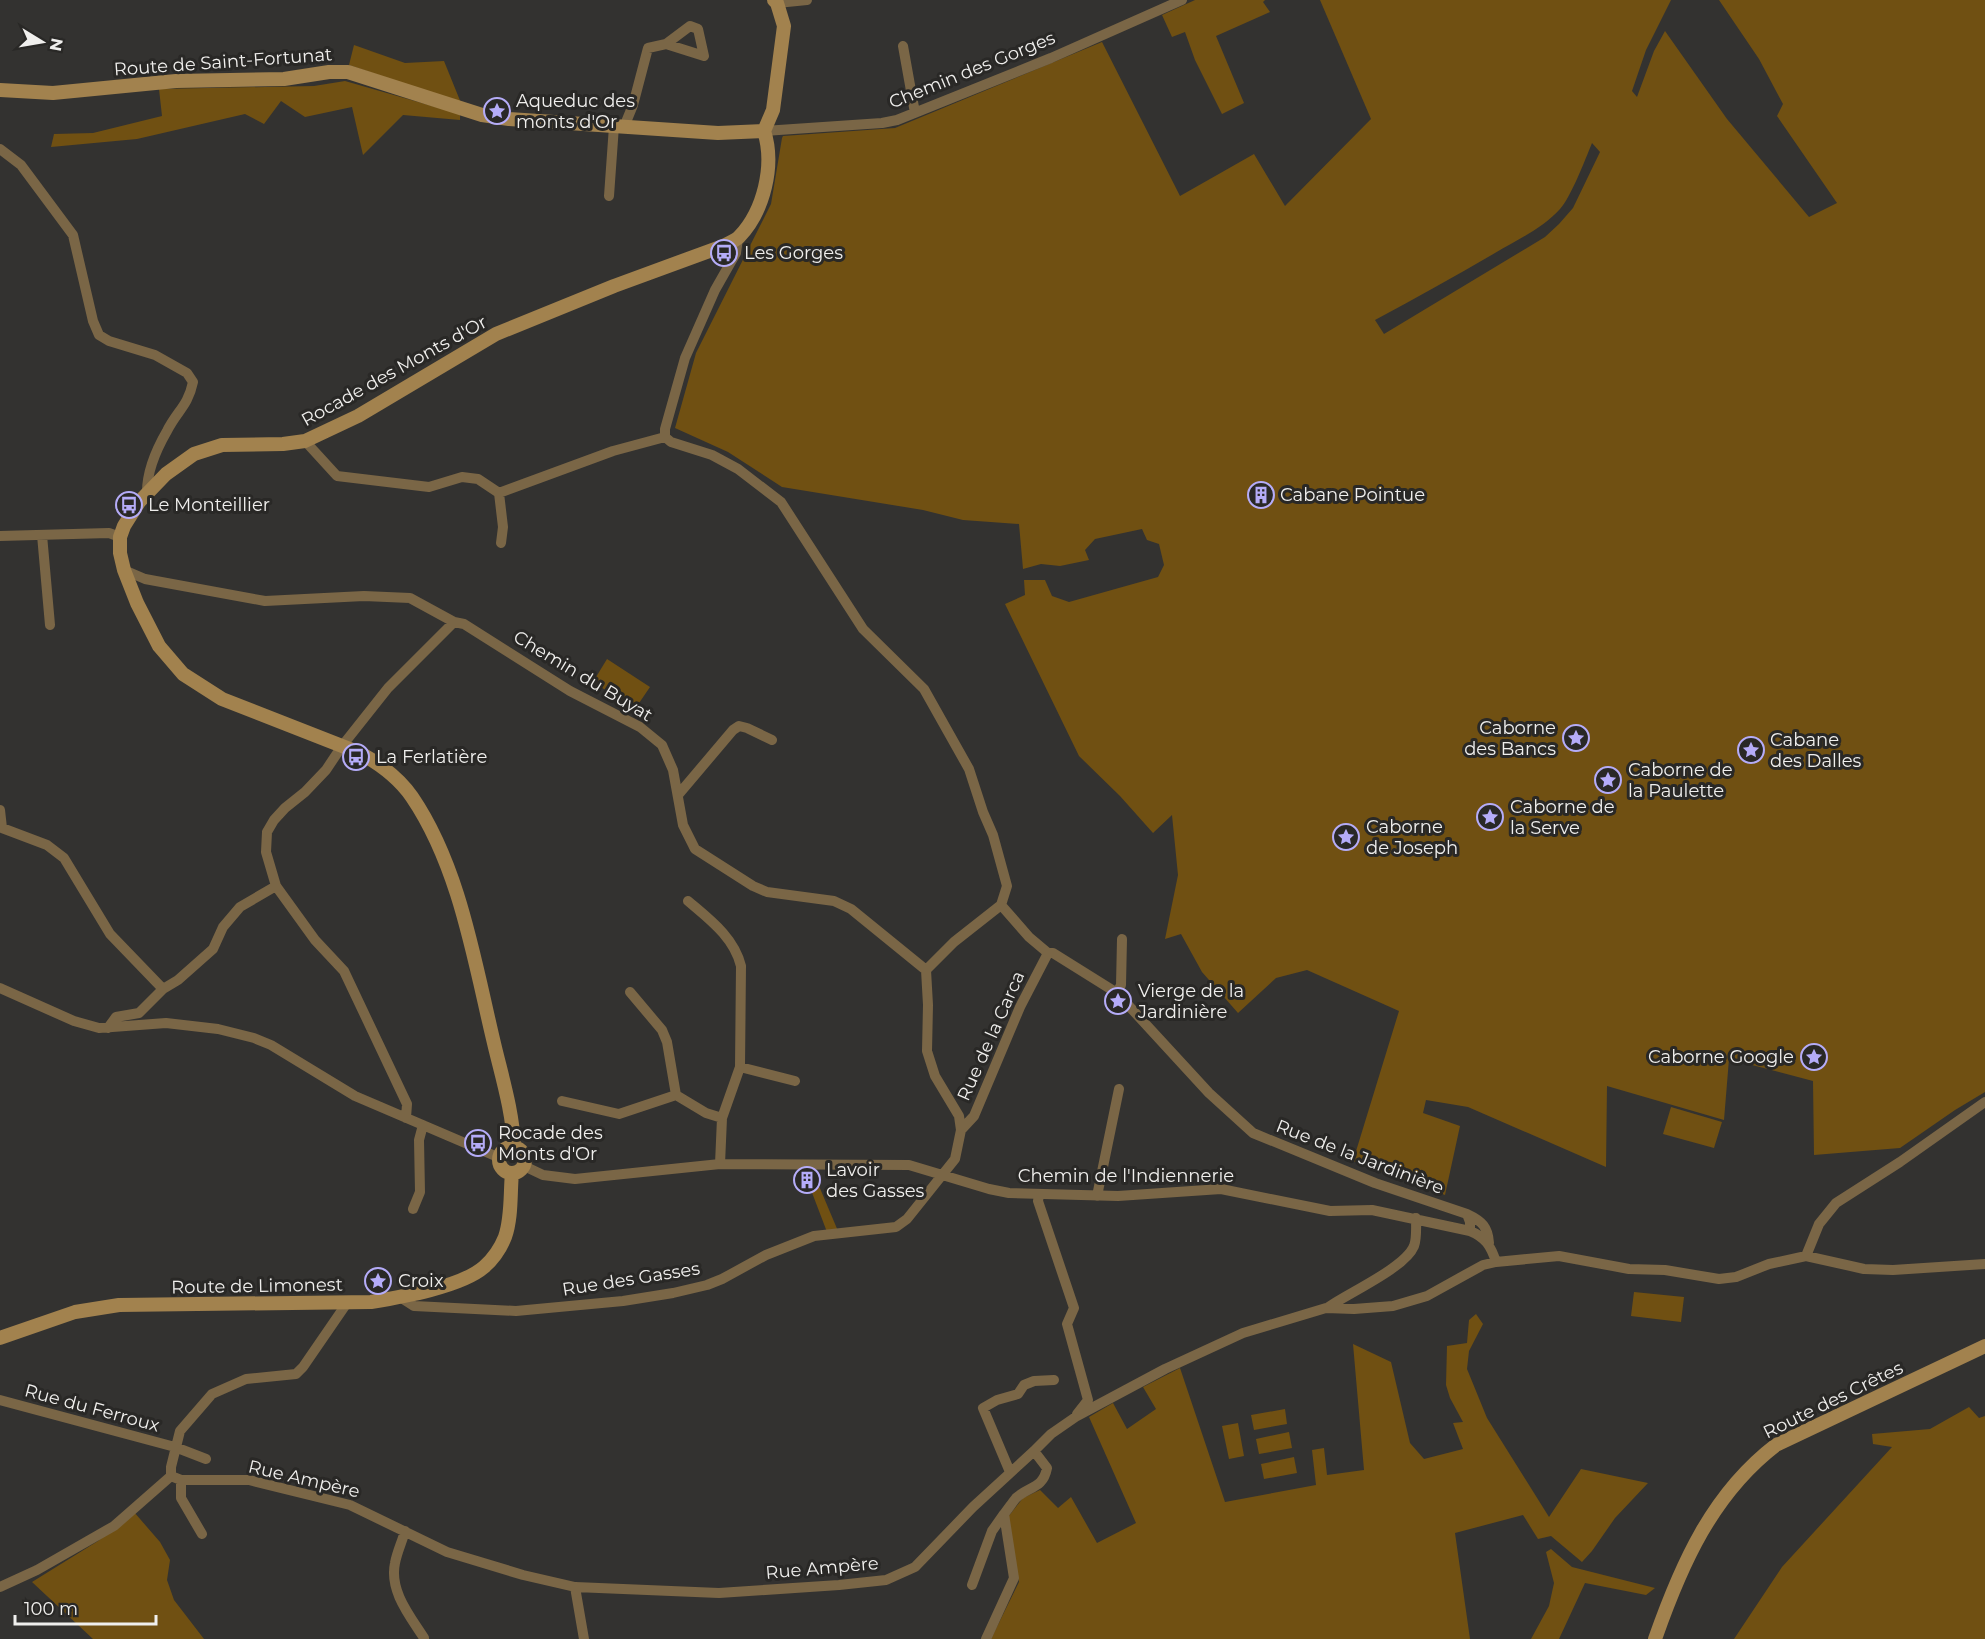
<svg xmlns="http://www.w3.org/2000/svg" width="1985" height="1639" font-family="Montserrat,sans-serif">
<rect width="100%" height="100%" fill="#333230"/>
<path fill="#705012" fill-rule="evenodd" d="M1195 0H1265L1263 2 1270 12 1216 36 1244 103 1222 114 1195 60 1185 32 1172 37 1162 15Z
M1320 0H1671L1646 50 1632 91 1637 97 1654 51 1665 31 1727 119 1809 217 1837 203 1777 116 1783 104 1759 59 1719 0H1985V1092L1955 1110 1900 1148 1814 1155 1813 1081 1729 1059 1724 1120 1607 1086 1606 1167 1468 1107 1426 1100 1423 1113 1460 1126 1445 1195 1353 1161 1399 1011 1307 970 1276 978 1238 1013 1202 972 1181 934 1165 939 1178 875 1172 815 1153 833 1120 796 1079 756 1005 604 1025 595 1024 580H1045L1052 596 1069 602 1158 577 1164 565 1159 544 1147 540 1142 529 1095 539 1085 550 1089 560 1060 566 1041 564 1023 569 1019 524 963 520 923 510 782 487 728 452 675 428 696 353 771 204 782 138 783 136 895 128 1102 42 1180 196 1254 154 1285 206 1371 119ZM1592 143 1600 152 1573 208 1559 224 1545 237 1384 334 1375 320C1416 298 1456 276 1495 253 1517 240 1543 228 1560 209 1571 197 1585 160 1592 143Z
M354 45 405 63 444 61 461 103 349 65Z
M345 81 460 114V120L403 115 363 155 352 107 305 117 281 101 264 124 245 114 137 139 51 147 54 134 93 133 162 116 159 89 314 86Z
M607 659 650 687 635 709 593 682Z
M1671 1107 1722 1122 1714 1148 1663 1134Z
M819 1186 838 1231 827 1232 811 1190Z
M1634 1292 1684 1297 1681 1322 1631 1316Z
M1476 1314 1483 1324 1469 1351 1467 1369 1487 1418 1549 1517 1581 1469 1648 1483 1615 1518 1592 1551 1582 1562 1551 1536 1538 1539 1523 1515 1455 1533 1470 1639H991L1019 1582 1008 1517 1023 1498 1040 1490 1058 1508 1071 1497 1097 1543 1136 1523 1089 1417 1113 1403 1127 1429 1156 1409 1143 1387 1180 1368 1225 1502 1316 1485 1312 1450 1324 1448 1327 1475 1364 1470 1353 1344 1391 1362 1410 1443 1424 1459 1463 1449 1453 1423 1463 1422 1450 1398 1446 1385 1447 1346 1467 1343 1469 1320Z
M1969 1407 1979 1418 1985 1416V1639H1734L1782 1567 1892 1447 1873 1444 1872 1434 1930 1429Z
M1285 1409 1287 1424 1254 1430 1251 1415Z
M1238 1423 1244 1456 1229 1459 1222 1426Z
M1289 1432 1292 1448 1259 1454 1256 1439Z
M1294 1457 1297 1473 1264 1479 1261 1464Z
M134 1512 160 1542 170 1560 167 1580 174 1600 204 1639H93L32 1582 98 1541Z
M1551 1549 1572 1567 1655 1588 1646 1595 1585 1583 1559 1639H1531L1549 1606 1554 1583 1546 1552Z"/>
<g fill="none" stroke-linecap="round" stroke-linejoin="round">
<path stroke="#7a6646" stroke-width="10" d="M777 3 807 0
M903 46 915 113
M624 127 633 105 648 48 666 44 704 56 698 29 690 26 666 44
M764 131 882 123 897 120 1051 58 1182 0
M0 149 21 165 73 235 93 321 99 335 109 341 155 355 187 373 193 382C188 406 177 411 167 431 156 450 147 471 147 492
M609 196 614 126
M738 238 736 253 715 290 685 358 665 429V437L671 442 712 455 738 469 781 502 863 629 924 689 969 769 983 812 993 835 1007 886 1001 905
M305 441 337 476 429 487 462 477 478 479 499 493 613 451 665 437
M499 493 503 527 501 543
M42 535 50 625
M0 536 109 533 120 537
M124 570 145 579 265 601 364 596 410 598 454 622 464 624 570 691 640 727 662 745 673 770 683 825 695 849 753 886 767 892 834 901 851 909 926 970
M678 795 733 730 739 726 747 728 772 740
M0 810 2 828 47 845 64 858 110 934 163 989
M688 901C709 919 734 937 741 966L740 1067 722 1118 720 1164
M1001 905 1029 937 1048 953H1053L1117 993 1209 1093 1253 1133 1375 1183 1467 1214
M0 988 74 1021 99 1028 166 1023 218 1029 254 1038 271 1045 355 1096 500 1158
M630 992 662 1030 667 1042 676 1095 706 1113 722 1118
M1117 993 1121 985 1122 939
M108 1028 116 1017 139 1013 163 989 178 980 213 949 223 927 240 907 276 886
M740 1067 795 1081
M562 1101 619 1114 676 1095
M406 1118 407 1104 344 971 315 940 276 886 266 852 267 832 274 820 285 808 305 792 326 770 342 746 388 688 454 622
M961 1130 974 1116 1020 1007 1048 953
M524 1166 543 1175 575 1179 720 1164 909 1165 989 1189 1009 1193 1118 1196 1221 1189 1330 1211 1372 1210 1470 1231C1485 1237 1491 1246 1496 1262
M1039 1195 1038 1201 1074 1308 1067 1324 1088 1400 1077 1414
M1097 1196 1119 1089
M413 1209 420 1192 419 1140 423 1125
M1470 1231V1222L1467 1214C1482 1221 1488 1227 1489 1243
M1806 1256 1819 1224 1836 1203 1900 1162 1985 1102
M400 1297 414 1306 516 1311 623 1301 673 1293 707 1285 722 1279 766 1255 814 1236 896 1227 907 1219 955 1159 961 1130 959 1116 935 1076 927 1051 928 1005 926 970 954 942 1001 905
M1327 1308C1348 1293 1405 1268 1414 1246 1417 1238 1416 1227 1416 1218
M0 1400 175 1447 206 1459
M1010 1472 983 1408 997 1400 1018 1394 1024 1385 1034 1381 1054 1380
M171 1476 181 1480H249L350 1505 447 1552 523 1575 575 1587 719 1593 839 1585 886 1580 915 1567 973 1507 1034 1451 1051 1434 1077 1416 1165 1369 1243 1333 1326 1308 1354 1309 1393 1306 1427 1296 1483 1265 1496 1262 1559 1256 1629 1269 1665 1270 1719 1279 1736 1277 1769 1264 1806 1256 1864 1269 1893 1270 1985 1264
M171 1476V1467L180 1431 212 1394 246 1379 296 1374 303 1367 347 1303
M181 1480V1498L202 1534
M405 1531C402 1542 397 1552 395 1563 389 1591 410 1616 424 1638
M972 1585 992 1531 1004 1514
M0 1587 37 1570 114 1526 171 1476
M575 1587 584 1639
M986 1639 1014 1578 1004 1514C1008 1509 1012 1503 1016 1498 1029 1486 1043 1489 1047 1468L1034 1451"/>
<path stroke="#a2824e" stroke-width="14" d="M0 90 53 93 176 81 284 79 329 72H348L482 115 509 119 718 133 764 131
M514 1147C513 1111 501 1074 493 1039 474 959 459 866 412 797 399 778 380 764 360 753L222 699 183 674 159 646 137 603 124 570 120 553V537L124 526 139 502 166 474 194 454 222 445 283 444 305 441 358 416 496 334 614 286 723 246C728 243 735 241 739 237 764 211 775 165 764 131L773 110 784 26 777 3 774 0
M499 1160a13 13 0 1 1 26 0a13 13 0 1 1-26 0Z
M0 1338 75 1312 119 1305 371 1302C401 1297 461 1287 484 1267 493 1259 501 1247 505 1237 512 1217 510 1193 512 1173
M1655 1639C1681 1565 1712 1494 1776 1445L1985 1346"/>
</g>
<defs>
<symbol id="sight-ring" viewBox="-11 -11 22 22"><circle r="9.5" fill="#292826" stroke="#b5acf8" stroke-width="1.5"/><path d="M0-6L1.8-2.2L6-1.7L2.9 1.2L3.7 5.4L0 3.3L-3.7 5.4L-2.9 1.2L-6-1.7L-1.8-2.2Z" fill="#b5acf8"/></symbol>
<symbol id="bus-ring" viewBox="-11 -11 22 22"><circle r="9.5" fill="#292826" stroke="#b5acf8" stroke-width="1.5"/><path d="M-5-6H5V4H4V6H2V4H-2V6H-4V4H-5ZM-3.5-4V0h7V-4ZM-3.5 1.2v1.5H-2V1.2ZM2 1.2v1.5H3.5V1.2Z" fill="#b5acf8"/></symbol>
<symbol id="building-ring" viewBox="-11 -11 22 22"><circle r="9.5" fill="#292826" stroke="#b5acf8" stroke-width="1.5"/><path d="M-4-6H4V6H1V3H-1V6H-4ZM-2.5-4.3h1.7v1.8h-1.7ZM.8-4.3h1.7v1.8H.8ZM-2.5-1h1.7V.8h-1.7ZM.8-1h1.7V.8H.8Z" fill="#b5acf8"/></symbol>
</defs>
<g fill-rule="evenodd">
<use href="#sight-ring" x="482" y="96" width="30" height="30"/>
<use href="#bus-ring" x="709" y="238" width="30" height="30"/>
<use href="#building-ring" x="1246" y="480" width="30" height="30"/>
<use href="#bus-ring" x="114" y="490" width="30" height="30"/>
<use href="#sight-ring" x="1561" y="723" width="30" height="30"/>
<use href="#sight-ring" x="1736" y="735" width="30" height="30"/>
<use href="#bus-ring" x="341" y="742" width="30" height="30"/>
<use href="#sight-ring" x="1593" y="765" width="30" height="30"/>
<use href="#sight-ring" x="1475" y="802" width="30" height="30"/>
<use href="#sight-ring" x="1331" y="822" width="30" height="30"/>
<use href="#sight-ring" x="1103" y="986" width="30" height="30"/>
<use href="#sight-ring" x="1799" y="1042" width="30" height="30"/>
<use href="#bus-ring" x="463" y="1128" width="30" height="30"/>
<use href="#building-ring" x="792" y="1165" width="30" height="30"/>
<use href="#sight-ring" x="363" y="1266" width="30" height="30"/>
</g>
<g text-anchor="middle" stroke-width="6" stroke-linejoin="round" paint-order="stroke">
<g font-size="18" fill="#f0efed" stroke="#292826">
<text transform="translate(223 62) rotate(-4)" y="6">Route de Saint-Fortunat</text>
<text transform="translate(972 70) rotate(-22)" y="6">Chemin des Gorges</text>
<text transform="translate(394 371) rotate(-29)" y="6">Rocade des Monts d'Or</text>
<text transform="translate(583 676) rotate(31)" y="6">Chemin du Buyat</text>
<text transform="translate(991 1036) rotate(-66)" y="6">Rue de la Carca</text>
<text transform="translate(1360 1157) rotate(21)" y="6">Rue de la Jardinière</text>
<text x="1126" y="1182">Chemin de l'Indiennerie</text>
<text transform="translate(631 1279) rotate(-9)" y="6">Rue des Gasses</text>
<text transform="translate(257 1286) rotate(-1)" y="6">Route de Limonest</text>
<text transform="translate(1833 1400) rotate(-26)" y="6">Route des Crêtes</text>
<text transform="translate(92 1408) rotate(15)" y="6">Rue du Ferroux</text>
<text transform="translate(304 1479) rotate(13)" y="6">Rue Ampère</text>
<text transform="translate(822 1568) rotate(-5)" y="6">Rue Ampère</text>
</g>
<g font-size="18" fill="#f0efed" stroke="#292826" text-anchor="start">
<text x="516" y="107">Aqueduc des<tspan x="516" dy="21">monts d'Or</tspan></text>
<text x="744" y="259">Les Gorges</text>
<text x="1280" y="501">Cabane Pointue</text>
<text x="148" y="511">Le Monteillier</text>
<text x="1556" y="734" text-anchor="end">Caborne<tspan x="1556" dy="21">des Bancs</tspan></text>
<text x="1770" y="746">Cabane<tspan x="1770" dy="21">des Dalles</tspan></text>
<text x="376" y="763">La Ferlatière</text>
<text x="1628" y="776">Caborne de<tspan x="1628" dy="21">la Paulette</tspan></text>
<text x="1510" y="813">Caborne de<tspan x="1510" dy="21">la Serve</tspan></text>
<text x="1366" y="833">Caborne<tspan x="1366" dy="21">de Joseph</tspan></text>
<text x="1138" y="997">Vierge de la<tspan x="1138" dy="21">Jardinière</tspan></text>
<text x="1794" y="1063" text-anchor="end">Caborne Google</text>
<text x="498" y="1139">Rocade des<tspan x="498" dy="21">Monts d'Or</tspan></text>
<text x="826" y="1176">Lavoir<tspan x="826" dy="21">des Gasses</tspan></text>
<text x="398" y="1287">Croix</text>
</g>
</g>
<g transform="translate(42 42) rotate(101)" stroke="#292826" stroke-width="4.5" paint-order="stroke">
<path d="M0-4.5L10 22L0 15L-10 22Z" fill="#f0efed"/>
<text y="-9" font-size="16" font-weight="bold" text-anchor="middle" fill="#f0efed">N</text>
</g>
<path d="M15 1615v9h141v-9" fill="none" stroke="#f0efed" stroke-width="3"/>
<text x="24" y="1615" font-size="18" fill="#f0efed" stroke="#292826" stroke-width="4.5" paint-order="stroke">100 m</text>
</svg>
